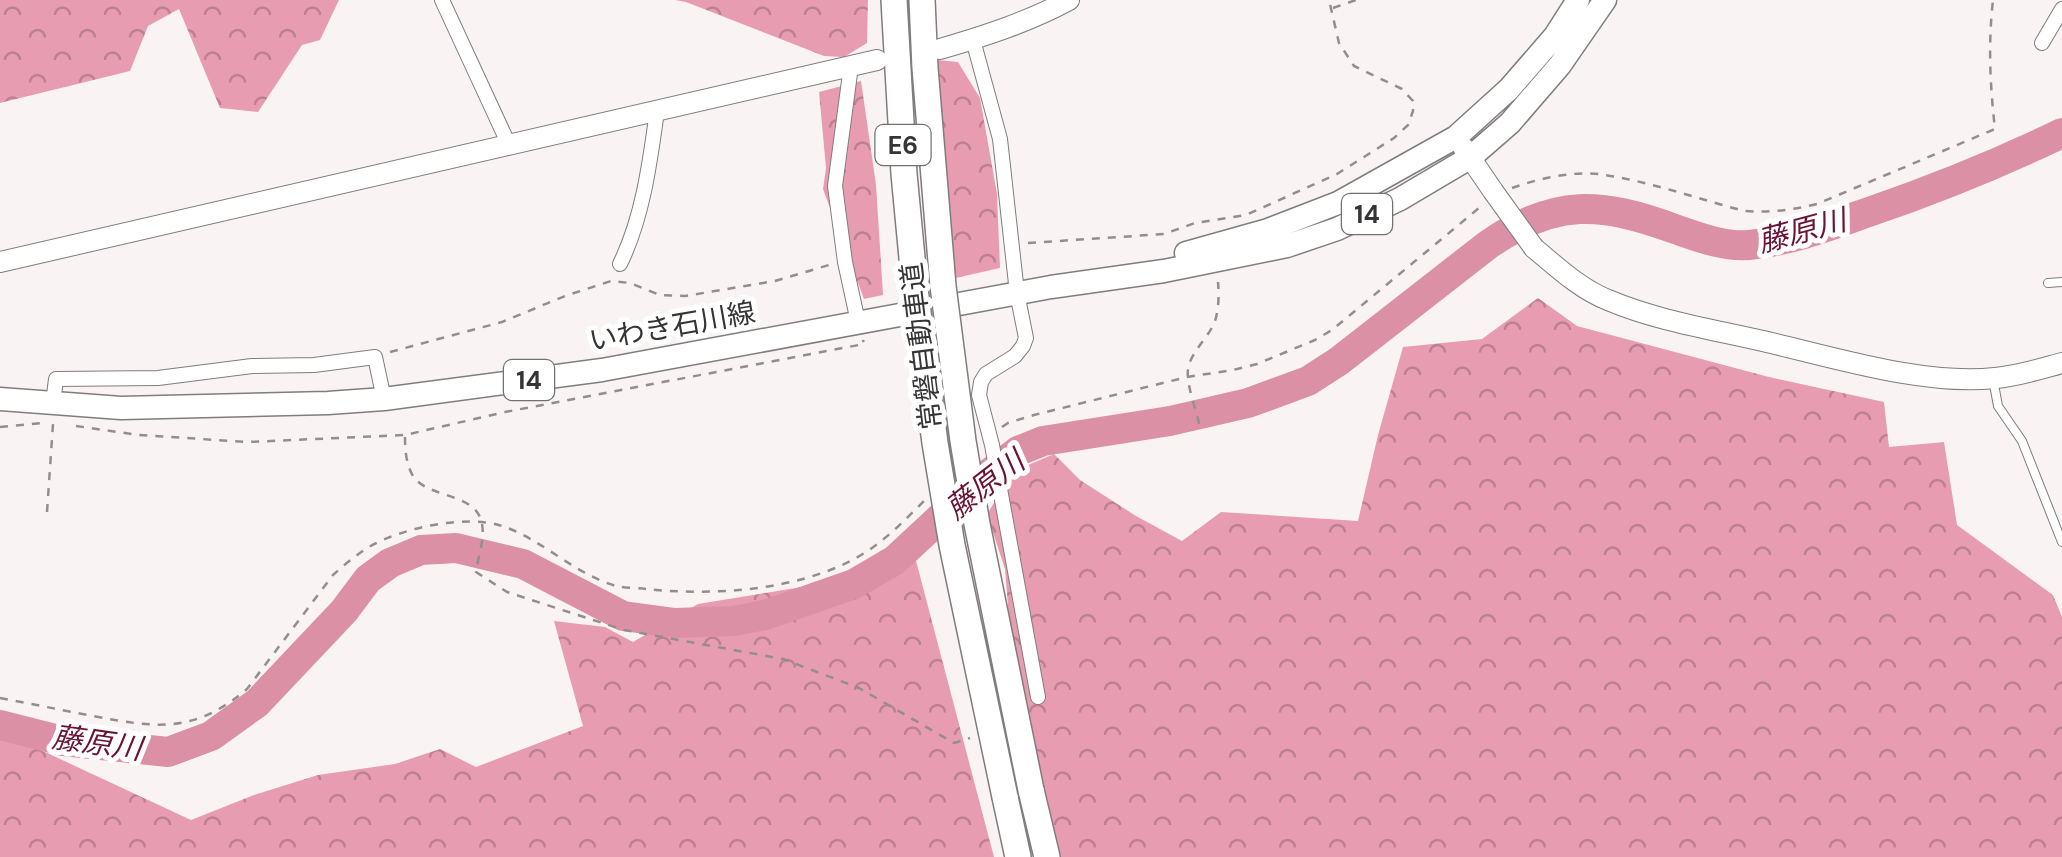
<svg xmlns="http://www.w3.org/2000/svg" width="2062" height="857" font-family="'DM Sans','Noto Sans JP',sans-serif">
<defs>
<pattern id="forest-crowns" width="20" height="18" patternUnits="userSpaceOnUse" patternTransform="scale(2.5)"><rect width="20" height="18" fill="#e89cb1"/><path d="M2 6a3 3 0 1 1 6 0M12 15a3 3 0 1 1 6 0" fill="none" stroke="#bd8091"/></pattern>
</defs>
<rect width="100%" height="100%" fill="#f9f3f4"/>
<path fill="url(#forest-crowns)" d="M0 0H339L320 40 302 45 258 112 220 108 179 9 148 26 130 71 0 103Z
M675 0H868L867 43 844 57 824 56 686 2Z
M937 60 958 62 980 98 997 194 1000 268 951 279Z
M861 81 876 185 883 295 864 299 823 189 826 168 819 92Z
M1538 298 1577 326 1769 377 1884 402 1889 447 1944 442 1957 525 2053 595 2062 617V857H1057L1016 702 1005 569 987 514 1014 471 1054 454 1080 480 1136 516 1182 541 1221 512 1358 521 1378 435 1403 347 1482 339Z
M915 557 994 857H0V735L45 752 191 820 254 795 318 775 395 764 440 749 476 767 583 726 554 621 605 627 633 642 698 604 814 585Z"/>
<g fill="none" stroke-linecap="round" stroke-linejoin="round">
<path stroke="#db90a5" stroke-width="30" d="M0 725 63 741 168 752 211 736 257 703 344 611 368 579 390 563 421 550 456 548 523 564 623 616 675 623 734 621 765 615 854 584 895 560 982 479 1018 451 1043 441 1170 421 1248 403 1308 381 1339 361 1489 244C1556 198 1601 202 1675 229 1698 237 1724 247 1749 245 1790 241 1827 227 1866 213 1933 190 1998 164 2062 133"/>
<defs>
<path id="lane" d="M2048 283 2062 282
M1993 379 1998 406 2022 441 2062 542"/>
<path id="street" d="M442 0 509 145
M973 40 1000 139 1017 293 1026 338 1023 346 1015 356 986 374 981 382 979 395 992 445 1038 697
M2042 43 2062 9
M851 66 835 186 845 262 858 322
M620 264C643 217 650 162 657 111
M53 403 56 379 158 378 252 366 314 365 375 357 384 399"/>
<path id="secondary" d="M940 49C985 36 1028 22 1069 0
M1463 147 1493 191
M1534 248C1557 267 1580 289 1608 300 1658 321 1711 329 1763 341 1832 357 1925 386 1995 378 2018 376 2040 369 2062 363
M0 262 877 60"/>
<path id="primary" d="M1186 253 1268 230 1338 203 1456 137 1509 89 1555 36 1578 0
M0 399 121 408 328 403 384 399 602 370 1051 287 1164 271 1287 246 1337 229 1400 199 1471 157 1510 123 1560 65 1605 0"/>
<path id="highway" d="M894 0 904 174 915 289
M922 0 925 68 943 286
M1031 790 1047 857
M1005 797 1018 857"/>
</defs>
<use href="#lane" stroke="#817c7d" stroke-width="10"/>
<use href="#street" stroke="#817c7d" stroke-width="16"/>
<use href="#secondary" stroke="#817c7d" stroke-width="22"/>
<use href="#primary" stroke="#817c7d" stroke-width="25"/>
<use href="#highway" stroke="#817c7d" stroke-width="28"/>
<path stroke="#928e8f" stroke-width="2.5" stroke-dasharray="8 8" stroke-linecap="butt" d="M1333 8 1356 0
M1512 188C1541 178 1574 170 1605 175 1651 182 1699 199 1744 211 1769 213 1792 210 1817 204L1995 129C1990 85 1988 44 1993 0
M1028 243 1164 234 1195 223 1246 215 1337 174 1394 138 1408 125 1413 111V101L1402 89 1354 66 1339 43 1329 0
M390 352 502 322 565 296 611 281 630 283 660 295 685 296 775 281 829 265
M1199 424C1196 409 1189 392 1188 377 1185 356 1208 340 1215 321 1219 308 1219 295 1218 282
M76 426 139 435 248 442 405 435 505 412 864 344 863 340
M0 427 43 423
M1002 427 1008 423 1034 415 1187 377 1233 370 1257 364 1315 340 1332 330 1479 208
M405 437C405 450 406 464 413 476 428 499 477 492 482 524 485 538 478 557 476 572L507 592 624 630 783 659 859 688 954 743 970 738
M47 512 53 424
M0 698C31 704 62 710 93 716 156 728 194 734 247 689L333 575C344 565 356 555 369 547 401 528 466 514 502 526 542 539 574 574 616 586 625 588 637 588 646 589 711 596 795 591 854 559 881 545 903 522 924 501"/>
<use href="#lane" stroke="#fff" stroke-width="8"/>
<use href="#street" stroke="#fff" stroke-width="14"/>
<use href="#secondary" stroke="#fff" stroke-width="20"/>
<use href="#primary" stroke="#fff" stroke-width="22"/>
<use href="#highway" stroke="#fff" stroke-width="25"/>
<defs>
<path id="secondary-bridge" d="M1493 191 1534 248"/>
<path id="highway-bridge" d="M943 286 963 441 977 524 1031 790
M915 289 935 443 952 545 1005 797"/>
</defs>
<use href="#secondary-bridge" stroke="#817c7d" stroke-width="22" stroke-linecap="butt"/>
<use href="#highway-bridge" stroke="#817c7d" stroke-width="28" stroke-linecap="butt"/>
<use href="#secondary-bridge" stroke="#fff" stroke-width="20"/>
<use href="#highway-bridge" stroke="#fff" stroke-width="25"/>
</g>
<g text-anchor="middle" stroke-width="10" stroke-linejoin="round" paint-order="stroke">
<g fill="#fff" stroke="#727171" stroke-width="2.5">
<rect x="875.5" y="125" width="55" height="40" rx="8"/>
<rect x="1342" y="194" width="50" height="40" rx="8"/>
<rect x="504" y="360" width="50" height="40" rx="8"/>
</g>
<g font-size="25" font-weight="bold" fill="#363434">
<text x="903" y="154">E6</text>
<text x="1367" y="223">14</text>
<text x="529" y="389">14</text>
</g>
<g font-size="28" fill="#363434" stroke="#fff">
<text transform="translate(672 326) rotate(-10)" y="10">いわき石川線</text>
<text transform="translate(921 346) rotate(-97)" y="10">常磐自動車道</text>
</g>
<g font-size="30" font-style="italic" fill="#6b1337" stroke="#fff">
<text transform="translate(1802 231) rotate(-15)" y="10">藤原川</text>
<text transform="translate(985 485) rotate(-38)" y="10">藤原川</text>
<text transform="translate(97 743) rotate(8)" y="10">藤原川</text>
</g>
</g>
</svg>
